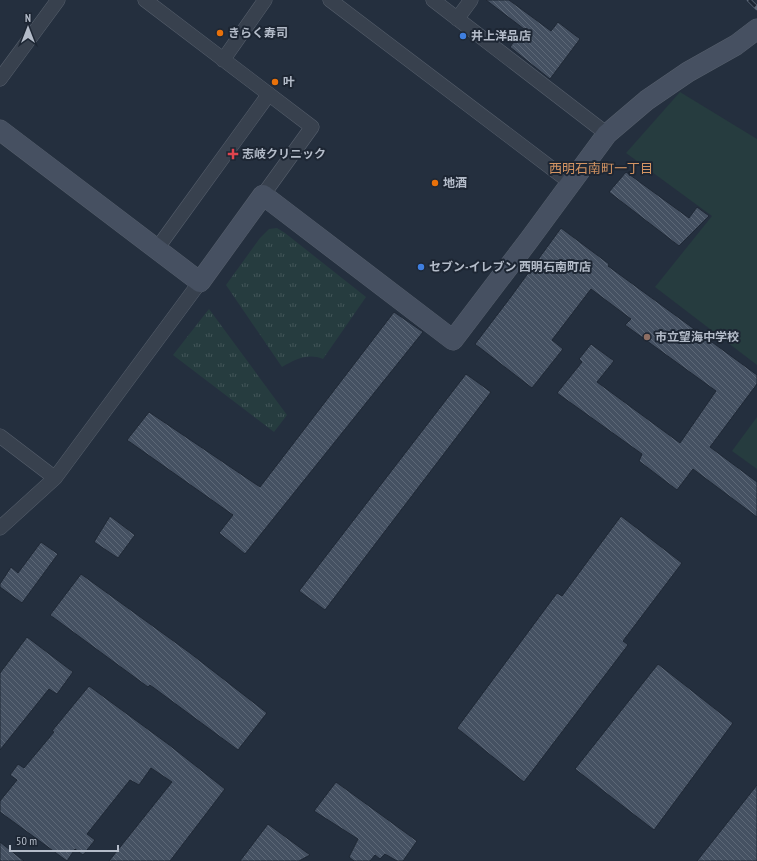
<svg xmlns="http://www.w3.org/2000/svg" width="757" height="861" font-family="'PT Sans Narrow','Noto Sans JP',sans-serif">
<defs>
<pattern id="park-tufts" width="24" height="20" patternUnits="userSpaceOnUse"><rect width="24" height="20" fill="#263c3f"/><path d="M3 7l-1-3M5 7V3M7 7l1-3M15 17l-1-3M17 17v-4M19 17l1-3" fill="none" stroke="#435659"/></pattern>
<pattern id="building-back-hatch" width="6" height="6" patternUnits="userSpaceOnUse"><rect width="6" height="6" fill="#455162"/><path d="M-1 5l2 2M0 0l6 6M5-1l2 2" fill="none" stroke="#5d6877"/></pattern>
</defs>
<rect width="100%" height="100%" fill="#242f3e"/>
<path fill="url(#park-tufts)" d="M277 228 285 233 366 297 323 359C308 353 296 359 282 367L226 285 260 238 269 229Z
M209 309 287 415 274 432 173 355Z"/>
<path fill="#263c3f" d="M680 92 757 139V365L655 287 712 216 626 153Z
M757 417V469L732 451Z"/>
<path fill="url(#building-back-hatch)" stroke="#1f2835" d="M486 0H509L551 31 558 22 580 39 550 79 510 47 524 29Z
M626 172 689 218 697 207 709 216 679 246 609 192Z
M561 228 609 264 608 266 757 375V384L710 447 757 482V517L693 469 677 490 639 461 642 454 557 393 582 362 579 359 591 344 614 361 597 382 680 443 716 391 625 325 631 319 591 289 552 340 563 349 532 388 475 344 510 298Z
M394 312 423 332 245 554 219 533 233 515 127 440 149 412 260 487Z
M466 374 491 392 325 610 299 591Z
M110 516 135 535 118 558 94 542Z
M621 516 682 563 623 641 628 645 524 782 457 728 557 593 562 596Z
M41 542 58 554 22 603 0 587V584L11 567 18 573Z
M81 574 190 653 267 713 238 750 150 685 148 687 50 615Z
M27 637 73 672 57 694 49 689 0 750V673Z
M658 664 733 723 654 830 575 769Z
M89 686 168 744 225 789 170 861H109L172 782 151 768 139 785 130 780 87 834 95 840 83 855 75 849 67 861 0 812V801L17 780 10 775 18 764 24 768 54 732 52 731Z
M336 782 417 841 403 861H397L385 854 380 859 375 855 370 861H354L349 857 358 839 314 811Z
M757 785V861H697Z
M268 824 310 855 299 861H240Z
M0 842 24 861H0Z"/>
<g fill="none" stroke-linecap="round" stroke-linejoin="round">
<defs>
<path id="street" d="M145 0 312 127 263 195
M330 0 571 183
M433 0 607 134
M457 19 471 0
M223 60 265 0
M0 79 58 0
M156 250 269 94
M0 436 55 478
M0 528 55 478 200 282"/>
<path id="secondary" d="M0 130 200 282 263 195 453 340 529 240 607 134 647 100 688 72 736 45 757 29"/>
</defs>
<use href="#street" stroke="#565f6c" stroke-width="15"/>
<use href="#secondary" stroke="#565f6c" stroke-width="21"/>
<use href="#street" stroke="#38414e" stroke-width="14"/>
<use href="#secondary" stroke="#465061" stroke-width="20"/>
<defs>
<path id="rail" d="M749 0 757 8"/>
</defs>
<use href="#rail" stroke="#5a6575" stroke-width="4.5"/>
<use href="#rail" stroke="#1d2633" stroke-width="3" stroke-dasharray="9" stroke-linecap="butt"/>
</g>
<g fill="#e8710a" stroke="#1d2633" stroke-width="1.5">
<circle cx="220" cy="33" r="4"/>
<circle cx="275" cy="82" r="4"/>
<circle cx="435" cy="183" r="4"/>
</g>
<g fill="#3f7fe0" stroke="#1d2633" stroke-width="1.5">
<circle cx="463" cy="36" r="4"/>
<circle cx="421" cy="267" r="4"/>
</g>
<path fill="#e0444e" stroke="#1d2633" stroke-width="1.5" d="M231 148h4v4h4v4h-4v4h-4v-4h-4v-4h4z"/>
<circle fill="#8d6e63" stroke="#1d2633" stroke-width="1.5" cx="647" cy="337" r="4"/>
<g text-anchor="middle" stroke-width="4" stroke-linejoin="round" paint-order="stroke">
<g font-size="12" font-weight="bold" fill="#b4bcc9" stroke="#1d2633" text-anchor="start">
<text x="228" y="37">きらく寿司</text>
<text x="471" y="40">井上洋品店</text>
<text x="283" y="86">叶</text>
<text x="242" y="158">志岐クリニック</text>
<text x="443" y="187">地酒</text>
<text x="429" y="271">セブン-イレブン 西明石南町店</text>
<text x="655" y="341">市立望海中学校</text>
</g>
<g font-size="13" fill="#d59563" stroke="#1d2633">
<text x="601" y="173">西明石南町一丁目</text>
</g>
</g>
<g transform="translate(28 28)" stroke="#1d2633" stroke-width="3" paint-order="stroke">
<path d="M0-3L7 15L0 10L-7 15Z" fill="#b4bcc9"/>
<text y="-6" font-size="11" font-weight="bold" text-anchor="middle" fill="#b4bcc9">N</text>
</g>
<path d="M10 845v6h108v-6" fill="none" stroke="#b4bcc9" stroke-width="2"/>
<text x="16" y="845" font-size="12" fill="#b4bcc9" stroke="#1d2633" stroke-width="3" paint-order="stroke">50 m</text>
</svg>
